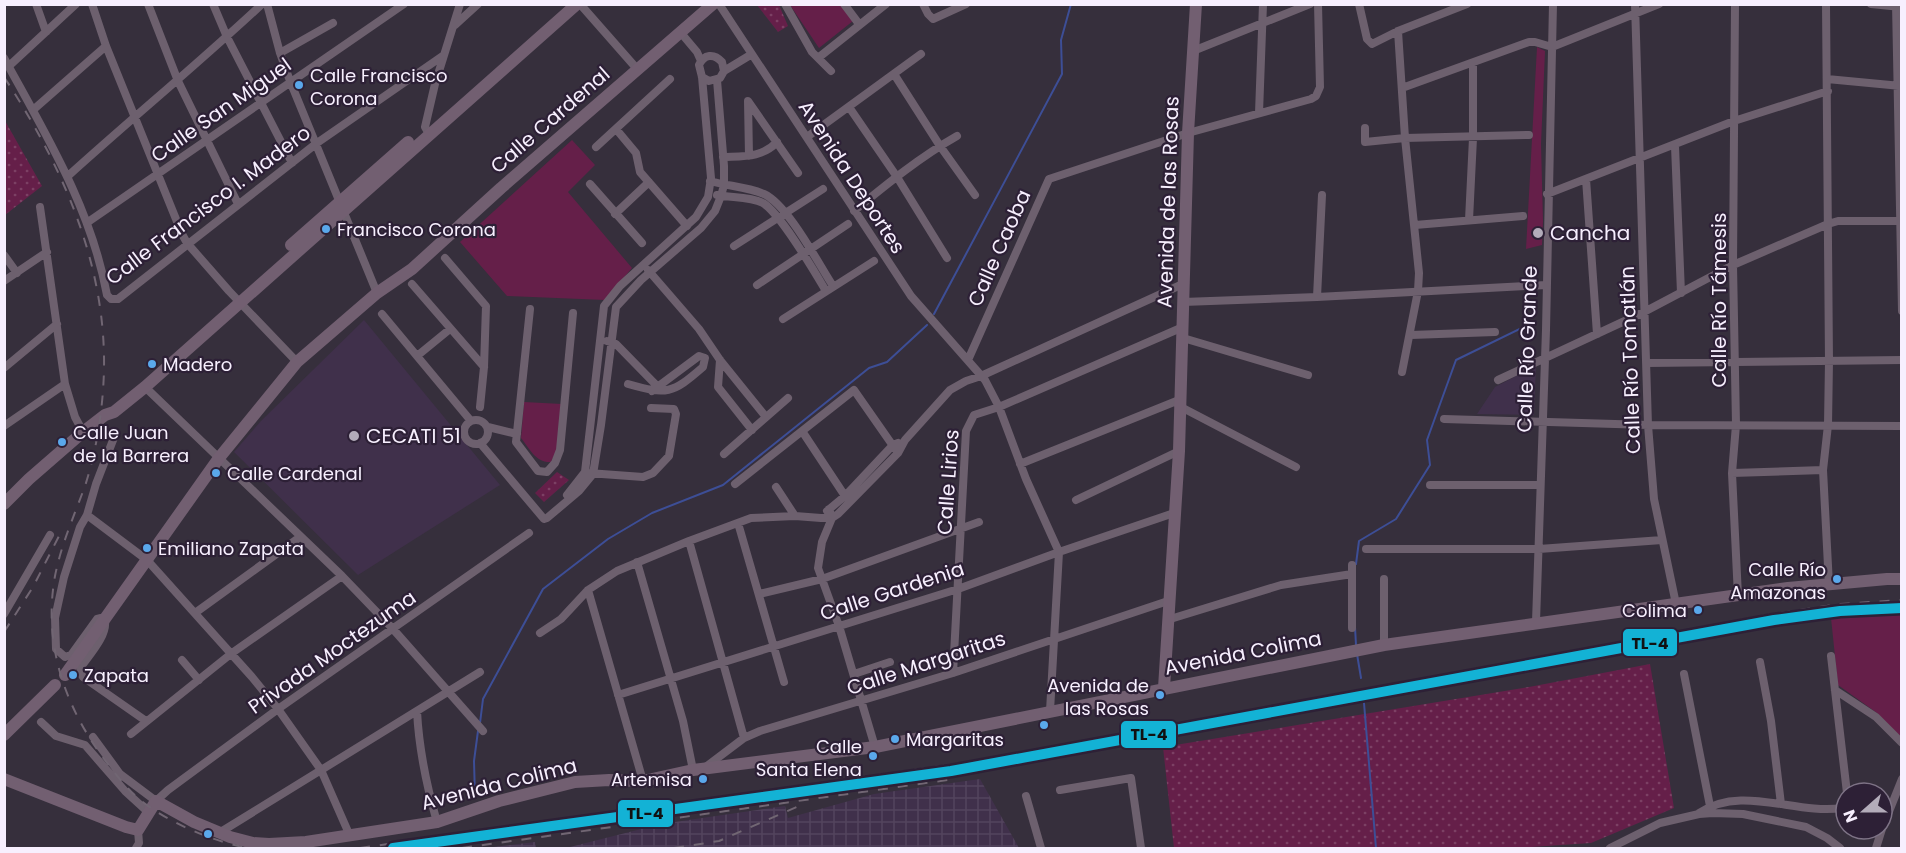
<svg xmlns="http://www.w3.org/2000/svg" width="1906" height="853" font-family="Poppins,sans-serif">
<defs>
<pattern id="industrial-grid" width="8" height="8" patternUnits="userSpaceOnUse" patternTransform="scale(1.5)"><rect width="8" height="8" fill="#40304b"/><path d="M0 4h8M4 0v8" fill="none" stroke="#53445d"/></pattern>
<pattern id="grass-dots" width="8" height="8" patternUnits="userSpaceOnUse" patternTransform="scale(1.5)"><rect width="8" height="8" fill="#651f49"/><path d="M2 2h.1M6 6h.1" fill="none" stroke="#7c4064" stroke-width="1.8" stroke-linecap="round"/></pattern>
</defs>
<rect width="100%" height="100%" fill="#362f3c"/>
<path fill="#40304b" d="M364 320 500 485 358 575 234 452 261 421Z
M1536 366 1534 415 1477 414 1495 387Z"/>
<path fill="url(#industrial-grid)" d="M980 779 1019 848H566L661 824 785 806 788 818 874 794Z
M535 842 536 848H485Z"/>
<path fill="url(#grass-dots)" d="M757 5H779L788 26 778 32Z
M4 119 42 186 5 215H4Z
M557 472 569 480 544 502 535 493Z
M1650 664 1674 808 1591 843 1518 848H1174L1163 747 1529 687Z"/>
<path fill="#651f49" d="M790 5H841L853 21 819 48Z
M1537 47 1545 51 1541 144 1543 221 1542 245 1526 249Z
M572 140 595 165 568 192 632 268 605 300 507 296 460 242Z
M524 402 562 404 557 450 551 462C536 463 529 448 521 438Z
M1901 615V737L1877 713 1838 685 1831 618Z"/>
<g fill="none" stroke-linecap="round" stroke-linejoin="round">
<path stroke="#3d4e96" stroke-width="2" d="M934 314 1062 74 1061 40 1071 4
M1356 564 1359 541 1396 519 1430 465 1427 440 1456 360 1532 323
M1355 627 1356 645
M1357 654 1361 678
M1364 703 1376 848
M480 723 483 699 543 589 608 539 652 513 723 485 869 368 887 362 927 325
M475 797 474 761 478 731"/>
<path stroke="#6d606e" stroke-width="8" d="M36 4 46 32
M92 4 106 46 182 234 187 243 229 291 297 362
M148 4 178 81 238 204
M213 4 227 37 292 163
M267 4 280 53 290 81 377 293
M580 4 638 70
M719 4 911 296 985 380 999 407 1026 479 1059 552 1050 711
M785 4 812 52 831 71
M844 4 859 24
M923 4 928 14 933 19 966 4
M1359 4 1367 39 1372 44 1398 31 1467 4
M1635 4 1648 425 1654 499 1676 604
M1735 4 1733 265 1736 425 1732 473 1738 596
M1826 4 1829 361 1828 425 1823 470 1829 585
M1871 4 1901 7
M1896 4 1902 311
M455 25 478 4
M1398 31 1405 138 1419 273 1418 291 1402 372
M681 33 697 52 701 61
M1193 51 1310 4
M280 53 333 23
M4 58C46 135 91 208 107 295L111 299H118L317 143 444 55
M818 58 886 4
M9 66 76 4
M724 71 752 54
M894 74 940 146 975 195
M1827 79 1901 86
M1402 88 1529 42H1535L1552 47 1659 4
M849 107 897 177 947 258
M33 110 106 46
M1259 113 1263 4
M1365 128V142L1405 138 1529 135
M616 129 636 153 640 172 687 226
M429 134 425 127 435 84 460 4
M807 137 921 54
M1675 146 1681 293
M596 147 670 79
M749 156 748 101 798 173
M723 157C743 156 762 158 777 142
M68 176C132 118 199 63 262 4
M1586 179 1597 334
M710 181C727 186 748 187 764 194 788 205 818 263 833 286
M590 184 642 243
M1547 194 1734 121 1828 91
M717 195C731 198 750 196 763 203 781 214 814 271 826 291
M40 207 65 384 75 417 83 432
M854 211C887 184 920 157 957 136
M615 214 649 182
M1469 220 1473 138V63
M88 222 404 4
M1415 225 1523 216
M734 246 823 189
M4 255 17 273
M445 258 486 306 484 367 480 407
M648 270 699 329 720 360 766 417
M4 281 47 252
M412 284 484 367
M757 285 848 224
M1317 297 1322 195
M1183 302 1317 297 1546 285
M530 309 516 442 538 471 547 472 555 463 560 450 573 313
M382 314 471 421
M783 319 874 261
M1411 335 1495 332
M1183 338 1308 375
M607 341 616 344 661 390
M417 356 450 329
M720 360 718 387 752 430
M968 360 1049 179 1188 133 1311 99 1316 96 1320 87 1318 4
M1647 363 1902 360
M4 368 57 324
M1498 380 1644 312 1733 265 1828 224 1838 221H1902
M628 384C667 395 672 394 703 367L705 358 699 356 652 391
M145 387 342 576 393 629 483 731
M1179 406 1296 467
M1444 419 1648 425 1902 426
M464 432a12 12 0 1 1 24 0a12 12 0 1 1-24 0Z
M4 426 65 384
M488 427 517 434
M802 431 845 496
M115 435 96 484 87 515 80 527 64 577 55 618 56 649 65 657 71 655 97 619 101 618 105 621C107 636 90 654 81 667L80 672 83 677 146 721
M480 443 544 519 547 518 579 491 593 474 601 425 616 307 641 280 701 228 715 211 721 196 724 185V166L717 80
M724 454 788 398
M1020 464 1179 400
M588 473 643 477 653 473 669 456 676 414 674 409 651 408
M1732 473 1823 470
M735 484 854 390 898 453
M1430 485H1540
M776 487 795 516
M567 495 585 472 604 306 620 286 696 217 708 197 711 178 702 77 699 65C704 54 714 53 722 62L724 71 720 78 709 81 702 77
M1076 500 1179 451
M829 509 832 518 822 542 818 568 839 626 875 747
M827 511 845 496 893 445 898 443
M87 515 147 560 252 677 278 709 321 770 350 836
M738 523 784 682
M689 541 744 738
M1366 549H1539L1662 540
M637 562 683 721 693 770
M1352 565V628
M588 590 643 781
M759 594 822 579 979 522
M195 613 300 537
M4 614 50 535
M1167 620 1281 585 1352 574
M1536 622 1546 330 1553 4
M540 633 561 619 588 590 617 571 689 541 751 518 795 516 821 518H832L838 514 898 453 905 440 950 390 966 381 981 376 1185 283
M1384 645V579
M1831 656 1847 793
M182 660 199 680
M1760 662 1771 721 1781 804
M953 673 966 431 974 415 999 407 1183 327
M854 674 890 662
M1684 674 1710 806
M1835 690 1876 717 1902 743
M618 695 958 589 1059 552 1174 513
M417 711C419 750 426 784 437 822
M41 722 56 736 85 745 125 791 148 812
M131 734 232 653 342 576
M93 737 120 774 156 801 168 790 278 709 529 533
M703 769 744 738 760 731 953 673 1168 601
M1060 790 1131 778 1141 848
M1026 796 1041 848
M1699 813C1742 784 1795 815 1842 808L1846 801
M1882 829 1902 779
M219 833 480 672
M136 848 139 843 138 830
M1610 848 1660 823 1699 814 1713 813 1743 814 1806 827 1827 838 1840 848
M1876 848 1882 829"/>
<path stroke="#725f71" stroke-width="12" d="M291 245 408 142
M4 504 29 479 83 432 105 415 114 412 145 387 577 4
M65 675 219 458 297 362 377 293 412 269 501 188 713 4
M1164 688 1179 451 1188 133 1196 4
M4 735 55 685
M4 779 126 827 138 830 156 801 194 822 230 837 253 843 269 844 306 842 437 822 499 801 575 782 609 780 643 781 693 770 875 747 1384 645 1788 588 1887 579H1902"/>
<path stroke="#716673" stroke-width="2" stroke-dasharray="10 10" stroke-linecap="butt" d="M4 77C62 165 106 263 104 370 103 408 97 449 85 486 74 516 61 545 55 576 43 643 64 705 104 759 118 777 131 795 151 808 179 827 214 841 247 848
M4 632 33 587 60 534
M360 848 1027 754 1773 614 1840 604 1902 600
M462 848 955 779
M674 848 719 841 799 806"/>
<defs>
<path id="rail-1" d="M393 848 951 771 1774 620 1840 611 1902 608"/>
</defs>
<use href="#rail-1" stroke="#2d2036" stroke-width="15"/>
<use href="#rail-1" stroke="#13b2d5" stroke-width="10"/>
</g>
<g fill="#5aa8eb" stroke="#2d2036" stroke-width="2">
<circle cx="299" cy="85" r="5"/>
<circle cx="326" cy="229" r="5"/>
<circle cx="152" cy="364" r="5"/>
<circle cx="62" cy="442" r="5"/>
<circle cx="216" cy="473" r="5"/>
<circle cx="147" cy="548" r="5"/>
<circle cx="1837" cy="579" r="5"/>
<circle cx="1698" cy="610" r="5"/>
<circle cx="73" cy="675" r="5"/>
<circle cx="1160" cy="695" r="5"/>
<circle cx="1044" cy="725" r="5"/>
<circle cx="895" cy="739" r="5"/>
<circle cx="873" cy="756" r="5"/>
<circle cx="703" cy="779" r="5"/>
<circle cx="208" cy="834" r="5"/>
</g>
<g fill="#b3acba" stroke="#2d2036" stroke-width="2">
<circle cx="1538" cy="233" r="6"/>
<circle cx="354" cy="436" r="6"/>
</g>
<g text-anchor="middle" stroke-width="4.5" stroke-linejoin="round" paint-order="stroke">
<g font-size="18" fill="#f7effe" stroke="#2d2036" text-anchor="start">
<text x="310" y="82">Calle Francisco<tspan x="310" dy="23">Corona</tspan></text>
<text x="337" y="236">Francisco Corona</text>
<text x="163" y="371">Madero</text>
<text x="73" y="439">Calle Juan<tspan x="73" dy="23">de la Barrera</tspan></text>
<text x="227" y="480">Calle Cardenal</text>
<text x="158" y="555">Emiliano Zapata</text>
<text x="1826" y="576" text-anchor="end">Calle Río<tspan x="1826" dy="23">Amazonas</tspan></text>
<text x="1687" y="617" text-anchor="end">Colima</text>
<text x="84" y="682">Zapata</text>
<text x="1149" y="692" text-anchor="end">Avenida de<tspan x="1149" dy="23">las Rosas</tspan></text>
<text x="906" y="746">Margaritas</text>
<text x="862" y="753" text-anchor="end">Calle<tspan x="862" dy="23">Santa Elena</tspan></text>
<text x="692" y="786" text-anchor="end">Artemisa</text>
</g>
<g font-size="20" fill="#f7effe" stroke="#2d2036">
<text transform="translate(221 110) rotate(-35)" y="7">Calle San Miguel</text>
<text transform="translate(550 120) rotate(-41)" y="7">Calle Cardenal</text>
<text transform="translate(852 177) rotate(57)" y="7">Avenida Deportes</text>
<text transform="translate(1168 202) rotate(-88)" y="7">Avenida de las Rosas</text>
<text transform="translate(208 205) rotate(-37)" y="7">Calle Francisco I. Madero</text>
<text transform="translate(999 248) rotate(-66)" y="7">Calle Caoba</text>
<text transform="translate(1719 300) rotate(-90)" y="7">Calle Río Támesis</text>
<text transform="translate(1527 349) rotate(-88)" y="7">Calle Río Grande</text>
<text transform="translate(1630 360) rotate(-92)" y="7">Calle Río Tomatlán</text>
<text transform="translate(948 482) rotate(-86)" y="7">Calle Lirios</text>
<text transform="translate(892 591) rotate(-18)" y="7">Calle Gardenia</text>
<text transform="translate(332 652) rotate(-35)" y="7">Privada Moctezuma</text>
<text transform="translate(1243 653) rotate(-11)" y="7">Avenida Colima</text>
<text transform="translate(926 663) rotate(-18)" y="7">Calle Margaritas</text>
<text transform="translate(499 784) rotate(-14)" y="7">Avenida Colima</text>
</g>
<g font-size="20" fill="#f7effe" stroke="#2d2036" text-anchor="start">
<text x="1550" y="240">Cancha</text>
<text x="366" y="443">CECATI 51</text>
</g>
</g>
<g stroke="#2d2036" stroke-width="2">
<rect x="1622" y="628" width="56" height="29" rx="6" fill="#13b2d5"/>
<rect x="1120" y="720" width="57" height="29" rx="6" fill="#13b2d5"/>
<rect x="617" y="799" width="57" height="29" rx="6" fill="#13b2d5"/>
</g>
<g font-size="16" text-anchor="middle" font-weight="bold" fill="#111">
<text x="1650" y="649">TL-4</text>
<text x="1149" y="740">TL-4</text>
<text x="645" y="819">TL-4</text>
</g>
<rect width="1906" height="853" fill="none" stroke="#f7effe" stroke-width="12"/>
<g transform="translate(1864 811) rotate(249)"><circle r="28" fill="#2d2036" stroke="#7e7386" stroke-width="1.5"/>
<path d="M0-4.5L10 22L0 15L-10 22Z" fill="#b3acba"/>
<text y="-9" font-size="16" font-weight="bold" text-anchor="middle" fill="#f7effe">N</text>
</g>
</svg>
